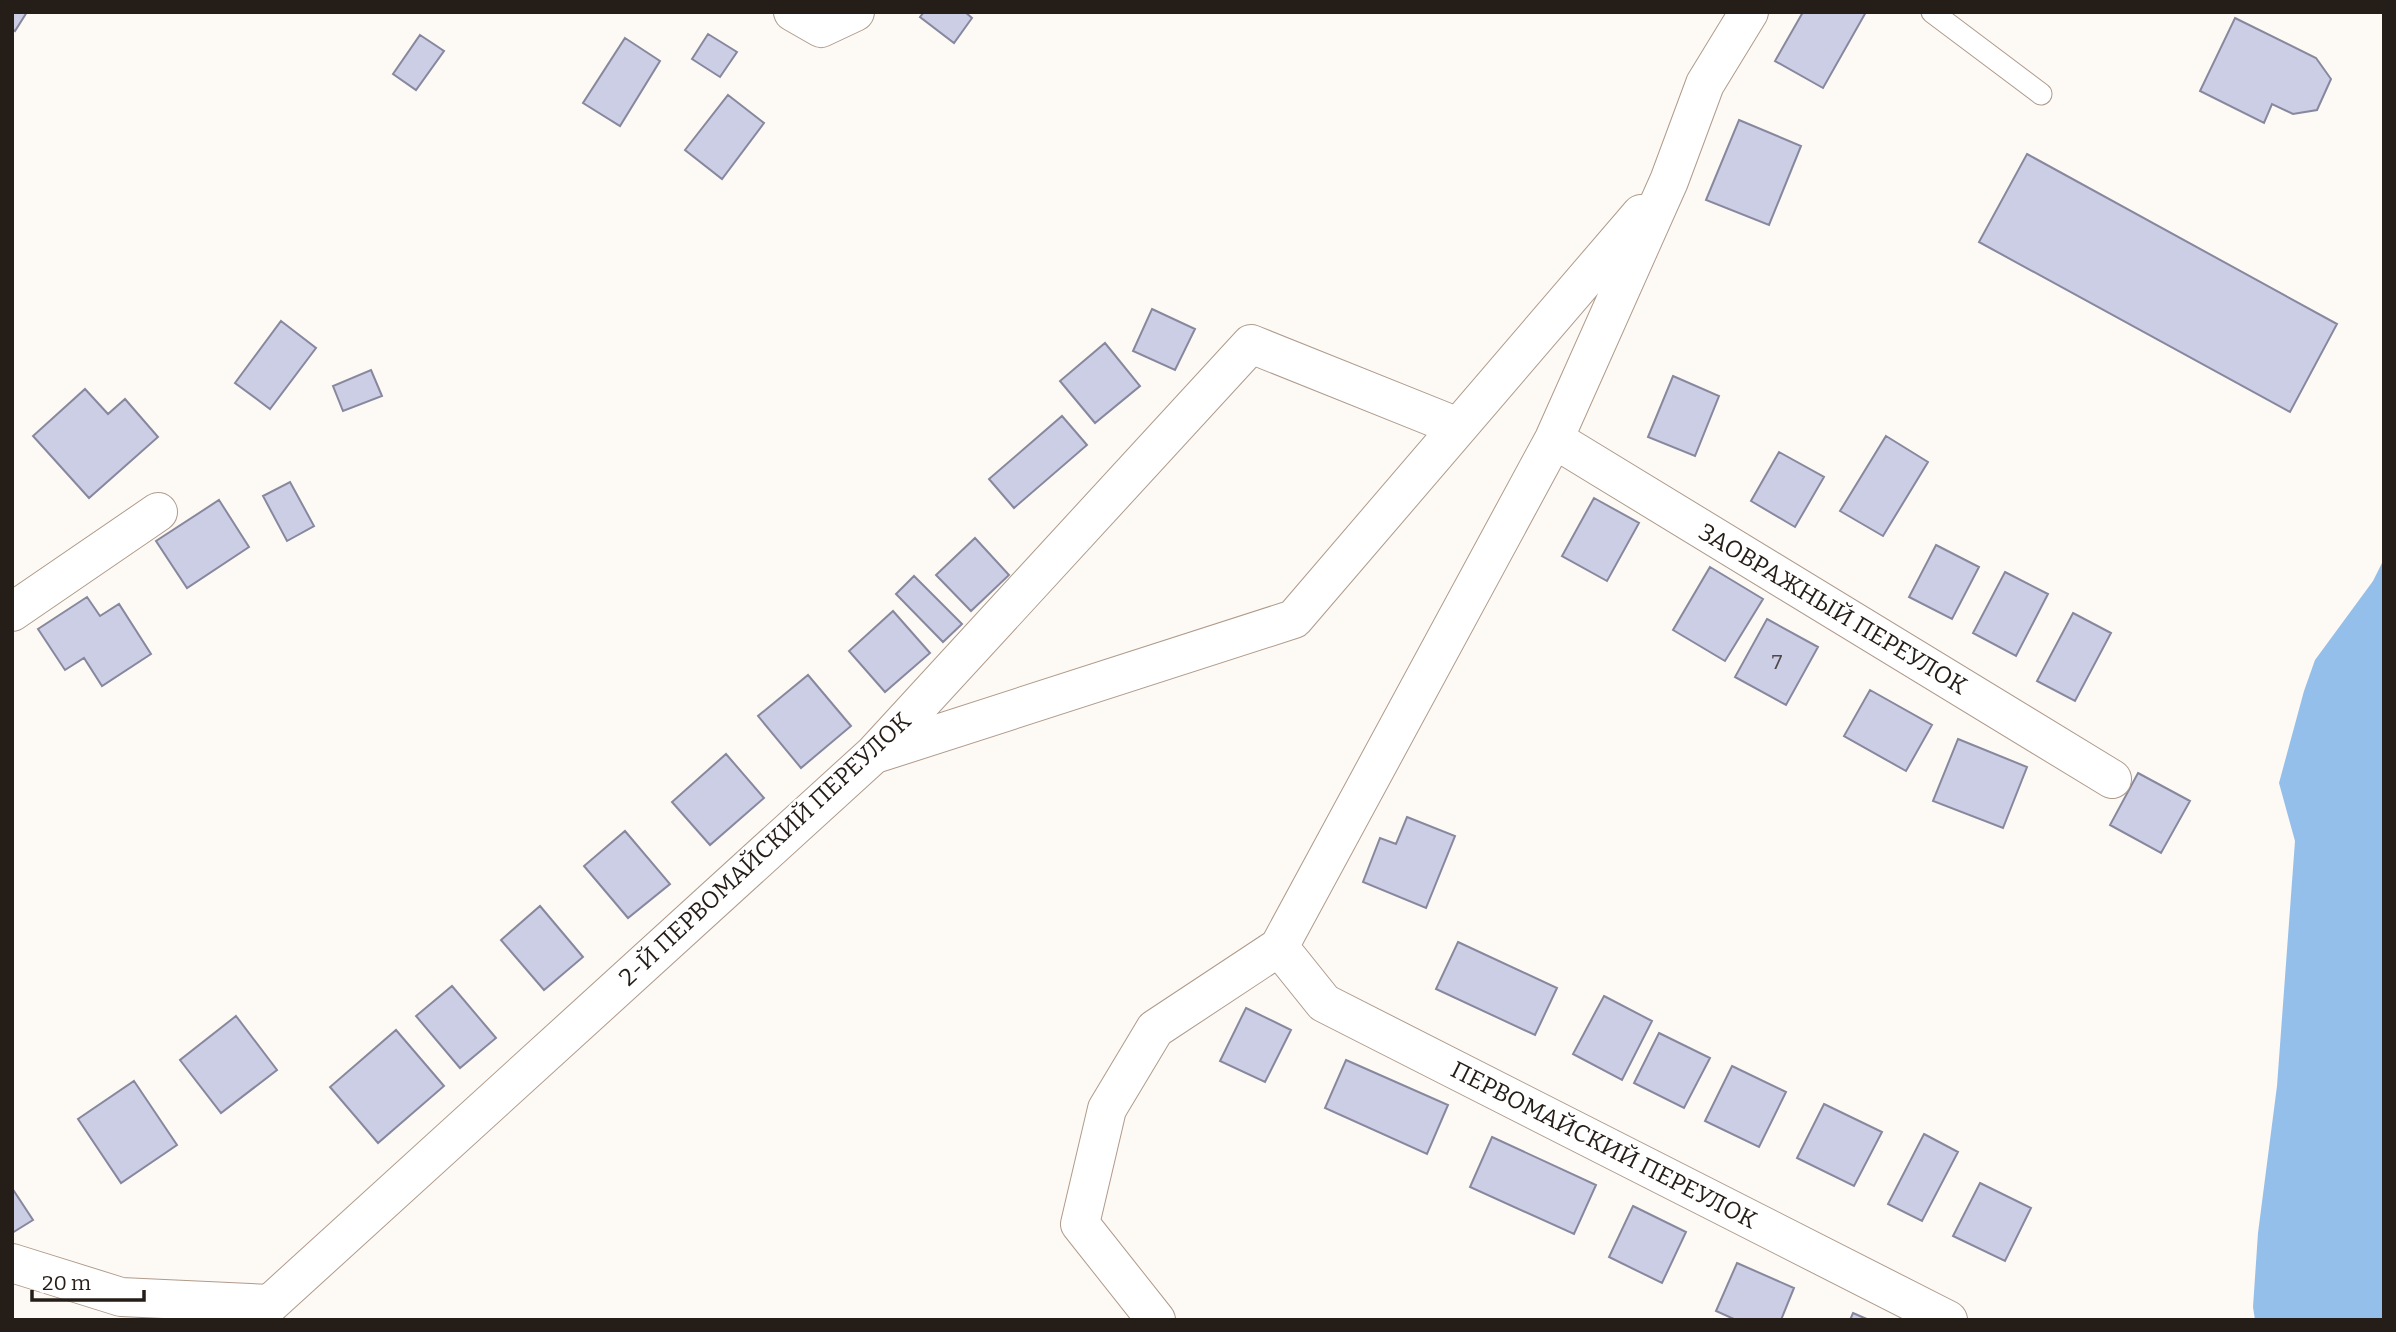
<svg xmlns="http://www.w3.org/2000/svg" width="2396" height="1332" font-family="Bitter,serif">
<rect width="100%" height="100%" fill="#fdf9f5"/>
<path fill="#94bfea" d="M2384 559V1320H2255L2253 1307 2258 1233 2277 1086 2295 841 2279 783 2304 691 2315 660 2373 581Z"/>
<path fill="#cccee5" stroke="#87889e" stroke-width="2" d="M12 12H27L15 31 12 29Z
M924 12H965L972 18 954 43 920 17Z
M1803 12H1866L1823 88 1775 61Z
M2235 18 2316 58 2331 79 2317 110 2293 114 2272 104 2264 123 2200 91Z
M708 34 737 52 720 77 692 59Z
M420 35 444 51 416 90 393 74Z
M625 38 660 61 620 126 583 103Z
M728 95 764 123 722 179 685 150Z
M1739 120 1801 146 1769 225 1706 200Z
M2027 154 2337 324 2290 412 1979 242Z
M1152 309 1195 329 1175 370 1133 351Z
M281 321 316 348 270 409 235 383Z
M1105 343 1140 386 1095 423 1060 381Z
M371 370 382 396 343 411 333 386Z
M1673 376 1719 396 1695 456 1648 437Z
M85 389 108 414 125 399 158 437 89 498 33 436Z
M1062 416 1087 445 1014 508 989 479Z
M1886 436 1928 462 1883 536 1840 511Z
M1779 452 1824 477 1795 527 1751 501Z
M290 482 314 526 287 541 263 496Z
M1594 498 1639 523 1607 581 1562 556Z
M219 500 249 547 187 588 156 541Z
M975 538 1009 575 971 611 936 575Z
M1936 545 1979 567 1952 619 1909 597Z
M1710 567 1763 599 1725 661 1673 630Z
M2005 572 2048 594 2016 656 1973 633Z
M914 576 962 624 943 642 896 594Z
M87 597 100 616 119 604 151 654 102 686 84 658 65 670 38 629Z
M893 611 930 653 885 692 849 651Z
M2073 613 2111 633 2075 701 2037 681Z
M1767 619 1818 647 1786 705 1735 677Z
M808 675 851 726 801 768 758 716Z
M1870 690 1932 725 1906 771 1844 736Z
M1958 739 2027 767 2003 828 1933 801Z
M726 754 764 798 710 845 672 802Z
M2138 773 2190 801 2161 853 2110 825Z
M1407 817 1455 836 1426 908 1363 882 1380 838 1396 844Z
M625 831 670 884 628 918 584 866Z
M540 906 583 957 544 990 501 940Z
M1458 942 1557 988 1535 1035 1436 989Z
M452 986 496 1038 460 1068 416 1016Z
M1604 996 1652 1021 1622 1080 1573 1054Z
M1246 1008 1291 1030 1265 1082 1220 1061Z
M236 1016 277 1070 221 1113 180 1060Z
M396 1030 444 1086 378 1143 330 1087Z
M1659 1033 1710 1058 1684 1108 1634 1083Z
M1346 1060 1448 1105 1427 1154 1325 1108Z
M1732 1066 1786 1092 1759 1147 1705 1121Z
M134 1081 177 1145 121 1183 78 1119Z
M1824 1104 1882 1132 1854 1186 1797 1158Z
M1924 1134 1958 1152 1922 1221 1888 1204Z
M1492 1137 1596 1185 1574 1234 1470 1187Z
M1980 1183 2031 1208 2005 1261 1953 1236Z
M12 1188 33 1220 12 1233Z
M1633 1206 1686 1232 1662 1283 1609 1257Z
M1737 1263 1794 1288 1781 1320H1736L1716 1311Z
M1853 1313 1869 1320H1850Z"/>
<g fill="none" stroke-linecap="round" stroke-linejoin="round">
<defs>
<path id="lane" d="M1932 12 2041 94"/>
<path id="street" d="M793 12 821 28 855 12
M1554 439 2112 779
M12 612 158 512
M875 754 1294 619 1641 214
M1279 947 1324 1003 1948 1320
M12 1263 121 1297 270 1304 874 754 1251 344 1458 427
M1156 1320 1080 1224 1107 1109 1155 1029 1279 947 1554 439 1669 181 1705 84 1749 12"/>
</defs>
<use href="#lane" stroke="#af9b8b" stroke-width="23"/>
<use href="#street" stroke="#af9b8b" stroke-width="40"/>
<use href="#lane" stroke="#fff" stroke-width="21"/>
<use href="#street" stroke="#fff" stroke-width="38"/>
</g>
<g text-anchor="middle" stroke-width="5" stroke-linejoin="round" paint-order="stroke">
<g font-size="21" fill="#4f494a">
<text x="1777" y="669">7</text>
</g>
<g font-size="24" fill="#251d17" stroke="#fff">
<text transform="translate(1833 609) rotate(31)" y="8">ЗАОВРАЖНЫЙ ПЕРЕУЛОК</text>
<text transform="translate(765 849) rotate(-43)" y="8">2-Й ПЕРВОМАЙСКИЙ ПЕРЕУЛОК</text>
<text transform="translate(1604 1145) rotate(27)" y="8">ПЕРВОМАЙСКИЙ ПЕРЕУЛОК</text>
</g>
</g>
<rect width="2396" height="1332" fill="none" stroke="#251d17" stroke-width="28"/>
<path d="M32 1290v10h112v-10" fill="none" stroke="#251d17" stroke-width="3.5"/>
<text x="42" y="1290" font-size="21" fill="#251d17" stroke="#ffffff" stroke-width="5" paint-order="stroke">20 m</text>
</svg>
